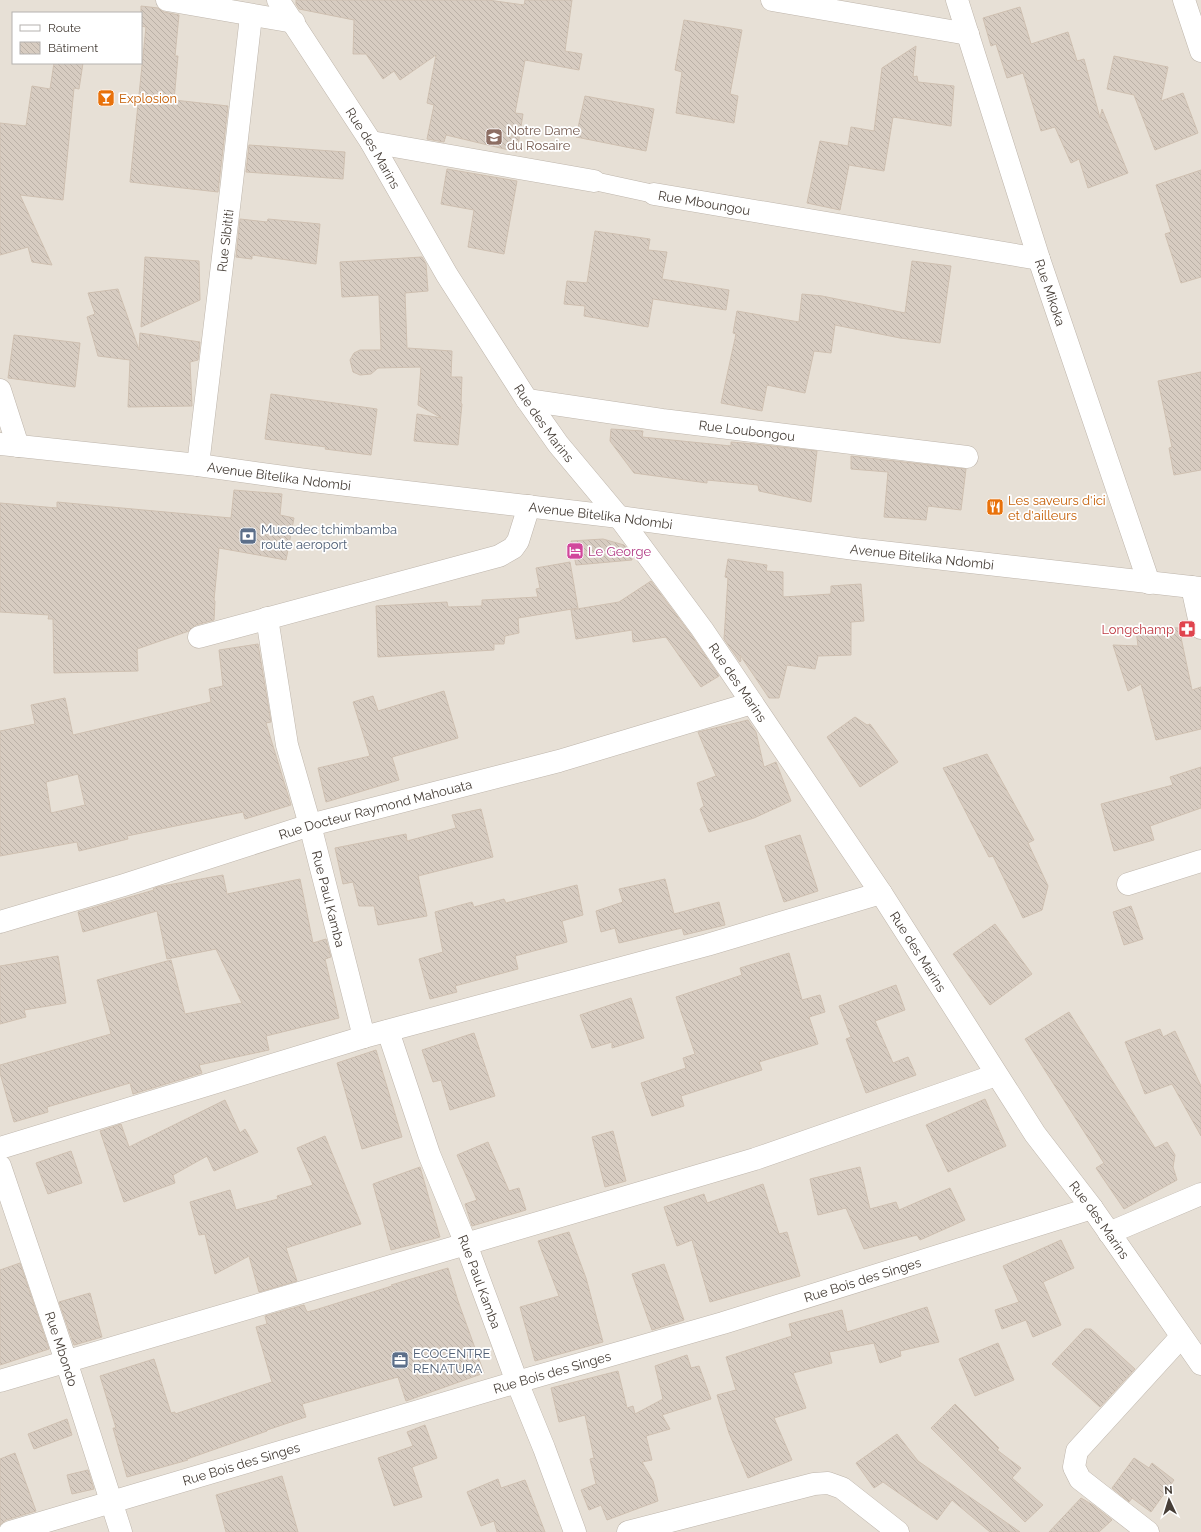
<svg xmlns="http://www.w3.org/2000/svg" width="1201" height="1532" font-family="Raleway,sans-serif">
<defs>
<pattern id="building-back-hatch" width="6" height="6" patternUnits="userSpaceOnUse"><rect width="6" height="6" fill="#d7ccc1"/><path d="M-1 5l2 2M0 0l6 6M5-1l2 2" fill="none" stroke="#bab0a6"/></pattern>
</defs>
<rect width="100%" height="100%" fill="#f3eee8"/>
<path fill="#e7e0d6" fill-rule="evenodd" d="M0 0H1201V1532H0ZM13 13H141V63H13Z"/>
<path fill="url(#building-back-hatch)" stroke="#cfc0b1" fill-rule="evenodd" d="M296 0H488L524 5 525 0H572L565 51 582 54 579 70 525 60 515 113 523 114 517 152 446 135 444 142 427 139 434 105 427 103 436 55 400 80 394 71 383 79 366 54H353L354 20 299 9 296 4Z
M141 6 158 8 164 12 179 15 175 56H178L174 100 228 106 218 192 130 182 146 27 141 26Z
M1020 7 1031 44 1068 32 1077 61 1084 59 1100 118 1102 109 1128 173 1088 188 1079 159 1071 163 1055 127 1041 131 1023 73 1007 78 996 44 991 46 983 18Z
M684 20 742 30 730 94 738 96 734 123 676 113 682 72 675 70Z
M916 46 913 77 917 76 918 82 954 86 951 126 893 117 884 171 849 165 840 210 807 203 820 141 848 146 851 127 874 131 882 68Z
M1114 56 1168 67 1161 101 1183 93 1198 133 1155 150 1134 95 1107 89Z
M54 63H83L79 89 74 88 63 200 20 195 52 265 32 262 28 247 0 255V123L26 126 32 86 50 89Z
M585 96 654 109 646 151 576 137Z
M249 145 345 152 343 179 246 172Z
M447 169 517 181 504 254 468 247 474 210 441 204Z
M1201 170V277L1181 283 1165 234 1171 232 1156 185Z
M240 219 267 222 268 219 320 224 316 264 252 255V259L236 257Z
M595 231 650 239 648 250 667 252 662 279 729 290 726 310 653 299 648 327 584 316 585 306 564 304 567 281 587 283Z
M145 257 199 261 200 300 141 327Z
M422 257 426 264 428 291 405 293 407 348 452 351 451 377H462L461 403 462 404 458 445 414 441 417 414 442 418 418 405 421 367 378 368 371 374 360 375 353 372 350 360 354 353 360 350H381L379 295 342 297 340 262Z
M912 261 951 266 940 343 900 338 835 325 831 353 814 351 805 393 767 385 762 411 721 403 736 334 733 333 737 311 799 322 802 294 822 296 905 313Z
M118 289 139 350 140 333 200 342 198 360 190 362 192 406 128 407 130 360 98 356 87 317 95 314 88 293Z
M14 335 80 343 75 387 8 378Z
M1201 372V470L1174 475 1169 448 1172 447 1158 381Z
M271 394 377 409 371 455 325 449 326 447 265 439Z
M611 429 643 431 642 437 731 446V442L755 444 817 451 811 502 759 491 758 485 707 480V483L634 473 610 441Z
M851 456 966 469 961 510 928 506 926 520 884 517 888 472 851 469Z
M234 490 282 494 280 515 294 518 286 560 219 548 214 600 215 601 214 620 196 625 189 631 137 649 138 671 54 673 53 619H48L49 615 0 612V503L57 508V502L231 518Z
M603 539 624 545 631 554 632 560 576 565 571 541Z
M728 559 767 565 766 571 783 572V597L831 594V586L861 584 864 621 851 622V655L818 656 815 669 787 665 779 698H769L740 655 741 661 740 662 724 639 728 578 725 577Z
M570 562 578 608 518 618 519 633 505 636 504 644H494V650L378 657 376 606 447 602 448 607 482 606V600L538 597 536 589 540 588 536 568Z
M651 581 692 636 719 676 701 687 666 637 633 642 632 630 576 639 571 610 619 602Z
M1153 627 1179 628 1192 690 1201 687V729L1156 740 1141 684 1128 691 1113 645 1138 646 1136 630Z
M258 644 271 722 266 723 291 805 245 819 243 812 127 836 128 839 79 851 77 842 0 856V731L35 724 31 705 65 698 73 735 211 702 209 689 223 686 219 650ZM78 774 85 805 51 813 46 782Z
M444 691 458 738 392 757 399 780 326 802 318 768 370 756 353 702 373 696 378 711Z
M855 717 867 725 870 724 898 762 860 787 827 737Z
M748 720 756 732 764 767 776 762 791 801 754 818 709 832 700 809 704 806 697 783 716 776 698 732Z
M987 754 1034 840 1028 843 1048 886 1042 910 1023 918 993 856 989 857 943 768Z
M1201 767V808L1150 826 1154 840 1114 851 1101 804 1173 785 1170 777Z
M481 809 493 857 418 876 427 916 378 925 374 906H359L353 882 343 884 335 848 406 834 407 841 456 828 452 815Z
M800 835 818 891 784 902 765 846Z
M223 875 227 894 300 879 313 943 326 939 331 957 325 959 339 1018 266 1036 269 1050 199 1065 202 1073 133 1094 130 1083 47 1107 48 1112 14 1122 0 1073V1065L111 1034 97 980 171 960 185 1014 242 1003 216 949 167 959 157 911 83 932 78 912 154 890 153 889 157 887Z
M665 879 674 914 719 902 725 925 684 935 682 928 619 943 615 928 601 932 596 911 623 902 619 889Z
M577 885 583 915 562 921 567 942 515 956 518 969 455 986 457 992 430 999 419 959 443 952 435 912 472 902 474 907 504 899 506 903Z
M1131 906 1143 939 1124 945 1113 912Z
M995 924 1032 974 990 1005 953 954Z
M789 953 802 1000 820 995 825 1012 809 1017 818 1044 759 1062 762 1070 681 1096 684 1106 652 1116 641 1083 686 1068 683 1058 695 1054 676 997 742 975 740 968Z
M58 956 66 1003 24 1010 26 1017 0 1024V966Z
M896 985 905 1010 875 1021 893 1063 908 1057 916 1075 866 1093 846 1039 851 1037 839 1006Z
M631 998 644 1038 612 1048V1042L592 1048 580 1015Z
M1069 1012 1155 1148 1167 1142 1175 1155 1173 1167 1177 1180 1124 1209 1096 1168 1104 1163 1025 1039Z
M1160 1029 1163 1037 1175 1031 1201 1086V1136L1172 1084 1145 1094 1125 1042Z
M474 1033 495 1096 450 1110 441 1080 433 1082 422 1050Z
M376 1050 402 1137 362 1149 337 1063Z
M985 1099 1006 1146 948 1172 926 1125Z
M225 1100 240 1133 245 1129 258 1152 214 1171 207 1156 173 1175 175 1183 124 1202 100 1131 121 1124 129 1147Z
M613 1131 626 1181 605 1187 592 1137Z
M325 1136 361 1224 286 1248 297 1281 259 1292 249 1256 215 1274 205 1234 199 1235 190 1202 230 1190 236 1210 278 1199 277 1196 313 1185 297 1148Z
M488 1142 509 1191 519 1188 526 1210 472 1226 465 1204 477 1200 457 1155Z
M71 1151 82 1183 48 1194 36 1163Z
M420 1167 440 1237 391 1250 373 1184Z
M860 1167 870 1209 896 1202 899 1210 950 1188 965 1220 920 1240 917 1235 864 1249 846 1208 818 1215 810 1179Z
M763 1184 779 1234 787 1232 800 1276 710 1302 692 1240 677 1246 664 1207 704 1194 707 1203Z
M569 1232 586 1278 603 1342 535 1361 520 1307 559 1296 538 1241Z
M1061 1240 1074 1268 1043 1282 1061 1325 1033 1337 1026 1320 1002 1329 995 1310 1019 1302 1003 1266Z
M20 1263 49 1349 0 1365V1270Z
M664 1264 684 1320 652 1330 632 1274Z
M448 1268 458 1301 484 1373 406 1401 398 1377 302 1404 306 1417 267 1430V1431L187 1459 188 1460 127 1477 113 1428H116L100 1376 154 1359 171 1413 175 1412V1414L272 1382 256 1327 267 1324 265 1316 304 1305 307 1312 315 1310 392 1286 391 1285Z
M90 1293 102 1337 74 1345 59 1302Z
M927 1307 939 1342 900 1351 901 1356 880 1363 874 1343 829 1352 832 1363 793 1373 806 1408 774 1418 792 1460 748 1478 729 1433 717 1395 736 1390 726 1357 792 1336 789 1324 842 1310 847 1332Z
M1085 1329H1091L1135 1369 1100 1407 1052 1364Z
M998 1343 1014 1380 975 1396 959 1359Z
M687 1355 691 1368 699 1366 711 1399 662 1415 670 1429 646 1436 652 1460 642 1462 653 1481 658 1501 607 1520 601 1505 589 1510 581 1490 596 1484 590 1459 594 1458 585 1415 559 1422 551 1388 618 1371 627 1408 633 1406 635 1414 663 1399 655 1366Z
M955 1404 999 1448 997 1450 1021 1468 1012 1478 1043 1505 1025 1522 931 1428Z
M67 1419 72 1435 34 1449 28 1434Z
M425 1425 437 1458 412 1467 422 1497 394 1506 378 1458 413 1446 407 1432Z
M897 1434 918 1461 1020 1532H990L952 1500 937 1520 883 1482 874 1488 856 1463Z
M15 1453 36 1511 6 1520 0 1525V1459Z
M1134 1458 1149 1468 1152 1463 1174 1480 1151 1512 1132 1498 1129 1502 1112 1488Z
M88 1470 94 1489 72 1494 67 1475Z
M282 1476 298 1532H226L216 1495Z
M498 1479 501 1488 525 1480 545 1532H497L494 1521 481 1526 467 1492Z
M1081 1498 1093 1505 1112 1520 1099 1532H1049Z"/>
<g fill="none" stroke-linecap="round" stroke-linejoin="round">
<defs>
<path id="pedestrian" d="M594 181 654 194"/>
<g id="minor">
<path d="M167 0 294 22"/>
<path id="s1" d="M278 0 371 142 447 275 527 400 558 444 619 517 702 629 881 893 1035 1134 1092 1208 1201 1364"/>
<path d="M772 0 968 34"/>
<path id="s2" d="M957 0 1039 259 1149 583"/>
<path d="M1184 0 1201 51"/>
<path d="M371 142 594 181"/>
<path id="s3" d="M654 194 1039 259"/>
<path d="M0 390 18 446"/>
<path id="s4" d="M527 400 662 420 967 457"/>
<path id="s5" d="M198 465 232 182 251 16"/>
<path d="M1192 587 1201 628"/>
<path id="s6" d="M267 618 287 745 310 825 364 1037"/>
<path d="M199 637 499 556 513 548 518 541 529 506"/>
<path d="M1128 884 1201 861"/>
<path id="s7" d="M0 922 124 885 310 825 559 761 752 703"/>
<path id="s8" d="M388 1031 429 1154 466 1244 517 1382 544 1448 575 1532"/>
<path d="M0 1148 364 1037 707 945 881 893"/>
<path id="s9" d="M0 1166 66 1361 121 1532"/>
<path d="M1109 1233 1201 1194"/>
<path d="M0 1381 755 1159 996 1075"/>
<path id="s10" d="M10 1532 517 1382 723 1323 1092 1208"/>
<path d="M628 1532 814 1484 828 1483 842 1488 898 1532"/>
<path d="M1148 1532 1080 1479 1074 1467 1077 1451 1181 1337"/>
</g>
<g id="tertiary">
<path id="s11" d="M0 444 198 465 313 481 619 517 855 549 1201 588"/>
</g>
</defs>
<use href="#pedestrian" stroke="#beb5ab" stroke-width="19"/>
<use href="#minor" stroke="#beb5ab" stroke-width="23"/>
<use href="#tertiary" stroke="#beb5ab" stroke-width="23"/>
<use href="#pedestrian" stroke="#fff" stroke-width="18"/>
<use href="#minor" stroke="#fff" stroke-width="22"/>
<use href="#tertiary" stroke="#fff" stroke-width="22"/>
</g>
<defs>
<symbol id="bar-square" viewBox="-11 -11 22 22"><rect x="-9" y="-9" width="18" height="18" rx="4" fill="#e8710a" stroke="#fff"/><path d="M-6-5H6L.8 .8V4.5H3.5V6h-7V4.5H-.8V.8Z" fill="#fff"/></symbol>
<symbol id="school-square" viewBox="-11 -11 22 22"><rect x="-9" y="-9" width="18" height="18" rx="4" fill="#8d6e63" stroke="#fff"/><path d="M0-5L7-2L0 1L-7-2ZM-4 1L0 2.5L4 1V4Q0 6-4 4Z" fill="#fff"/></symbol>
<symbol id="restaurant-square" viewBox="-11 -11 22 22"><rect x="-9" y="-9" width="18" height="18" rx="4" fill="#e8710a" stroke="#fff"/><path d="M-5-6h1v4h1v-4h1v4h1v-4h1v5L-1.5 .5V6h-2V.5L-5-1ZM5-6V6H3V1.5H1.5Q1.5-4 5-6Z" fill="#fff"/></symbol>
<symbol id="bank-square" viewBox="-11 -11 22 22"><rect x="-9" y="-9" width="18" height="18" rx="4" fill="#5c6f8a" stroke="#fff"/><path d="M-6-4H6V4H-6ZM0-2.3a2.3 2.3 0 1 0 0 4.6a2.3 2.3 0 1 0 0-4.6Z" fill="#fff"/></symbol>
<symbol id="hotel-square" viewBox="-11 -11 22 22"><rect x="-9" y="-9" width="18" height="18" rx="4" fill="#d1479c" stroke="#fff"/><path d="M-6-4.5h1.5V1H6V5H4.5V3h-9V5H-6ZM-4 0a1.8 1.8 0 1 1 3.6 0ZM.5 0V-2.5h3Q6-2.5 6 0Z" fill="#fff"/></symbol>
<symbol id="pharmacy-square" viewBox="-11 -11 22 22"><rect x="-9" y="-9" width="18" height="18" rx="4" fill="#e0444e" stroke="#fff"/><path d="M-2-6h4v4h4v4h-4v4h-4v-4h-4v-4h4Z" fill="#fff"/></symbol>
<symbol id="office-square" viewBox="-11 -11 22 22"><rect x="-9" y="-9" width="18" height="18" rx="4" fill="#5c6f8a" stroke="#fff"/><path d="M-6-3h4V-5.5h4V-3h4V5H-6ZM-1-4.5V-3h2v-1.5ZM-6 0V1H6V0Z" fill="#fff"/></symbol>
</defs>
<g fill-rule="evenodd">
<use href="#bar-square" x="96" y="88" width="20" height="20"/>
<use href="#school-square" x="484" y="127" width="20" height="20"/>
<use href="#restaurant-square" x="985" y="497" width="20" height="20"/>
<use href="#bank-square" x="238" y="526" width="20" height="20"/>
<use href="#hotel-square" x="565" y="541" width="20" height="20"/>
<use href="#pharmacy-square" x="1177" y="619" width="20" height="20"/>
<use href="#office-square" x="390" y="1350" width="20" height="20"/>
</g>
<g text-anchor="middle" stroke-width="3.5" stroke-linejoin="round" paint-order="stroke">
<g font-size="13" fill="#c56008" stroke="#fff" text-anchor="start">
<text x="119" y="103">Explosion</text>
<text x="1008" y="505">Les saveurs d'ici<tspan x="1008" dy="15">et d'ailleurs</tspan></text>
</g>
<g font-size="13" fill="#785e54" stroke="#fff" text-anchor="start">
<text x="507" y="135">Notre Dame<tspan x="507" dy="15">du Rosaire</tspan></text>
</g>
<g font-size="13" fill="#463e37" stroke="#fff">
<text dy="5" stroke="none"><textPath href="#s1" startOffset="176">Rue des Marins</textPath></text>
<text dy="5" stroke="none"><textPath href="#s3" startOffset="51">Rue Mboungou</textPath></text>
<text dy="5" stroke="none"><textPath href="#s5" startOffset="226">Rue Sibititi</textPath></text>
<text dy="5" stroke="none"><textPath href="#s2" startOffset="307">Rue Mikoka</textPath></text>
<text dy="5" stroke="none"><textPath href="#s1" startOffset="500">Rue des Marins</textPath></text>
<text dy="5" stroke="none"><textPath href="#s4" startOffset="222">Rue Loubongou</textPath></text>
<text dy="5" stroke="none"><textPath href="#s11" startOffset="281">Avenue Bitelika Ndombi</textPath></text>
<text dy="5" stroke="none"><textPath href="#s11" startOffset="605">Avenue Bitelika Ndombi</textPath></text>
<text dy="5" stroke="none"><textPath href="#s11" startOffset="929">Avenue Bitelika Ndombi</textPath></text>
<text dy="5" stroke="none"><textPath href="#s1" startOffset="824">Rue des Marins</textPath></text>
<text dy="5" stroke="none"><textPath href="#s7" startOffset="392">Rue Docteur Raymond Mahouata</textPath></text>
<text dy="5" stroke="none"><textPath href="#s6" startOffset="288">Rue Paul Kamba</textPath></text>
<text dy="5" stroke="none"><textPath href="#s1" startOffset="1148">Rue des Marins</textPath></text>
<text dy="5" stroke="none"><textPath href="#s1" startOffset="1472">Rue des Marins</textPath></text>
<text dy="5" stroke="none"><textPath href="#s10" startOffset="889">Rue Bois des Singes</textPath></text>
<text dy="5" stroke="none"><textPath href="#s8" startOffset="267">Rue Paul Kamba</textPath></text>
<text dy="5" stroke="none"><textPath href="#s9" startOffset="193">Rue Mbondo</textPath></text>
<text dy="5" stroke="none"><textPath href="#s10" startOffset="565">Rue Bois des Singes</textPath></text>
<text dy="5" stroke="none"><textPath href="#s10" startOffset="241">Rue Bois des Singes</textPath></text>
</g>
<g font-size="13" fill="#4e5e75" stroke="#fff" text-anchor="start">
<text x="261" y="534">Mucodec tchimbamba<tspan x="261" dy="15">route aeroport</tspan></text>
<text x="413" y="1358">ECOCENTRE<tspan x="413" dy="15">RENATURA</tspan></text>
</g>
<g font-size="13" fill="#b23c85" stroke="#fff" text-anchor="start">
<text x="588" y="556">Le George</text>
</g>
<g font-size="13" fill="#be3a42" stroke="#fff" text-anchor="end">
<text x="1174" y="634">Longchamp</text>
</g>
</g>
<rect x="12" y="12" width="130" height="52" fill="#ffffff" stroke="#b5b2af"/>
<rect x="20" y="25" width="20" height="6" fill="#ffffff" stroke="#b5b2af"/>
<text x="48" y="32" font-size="12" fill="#463e37">Route</text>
<rect x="20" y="42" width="20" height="12" fill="url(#building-back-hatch)" stroke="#b5b2af"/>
<text x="48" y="52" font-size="12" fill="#463e37">Bâtiment</text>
<g transform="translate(1169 1500) rotate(356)" stroke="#ffffff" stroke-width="3" paint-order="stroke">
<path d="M0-3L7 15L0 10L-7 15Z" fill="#463e37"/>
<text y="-6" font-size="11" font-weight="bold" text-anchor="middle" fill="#463e37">N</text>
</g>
</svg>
